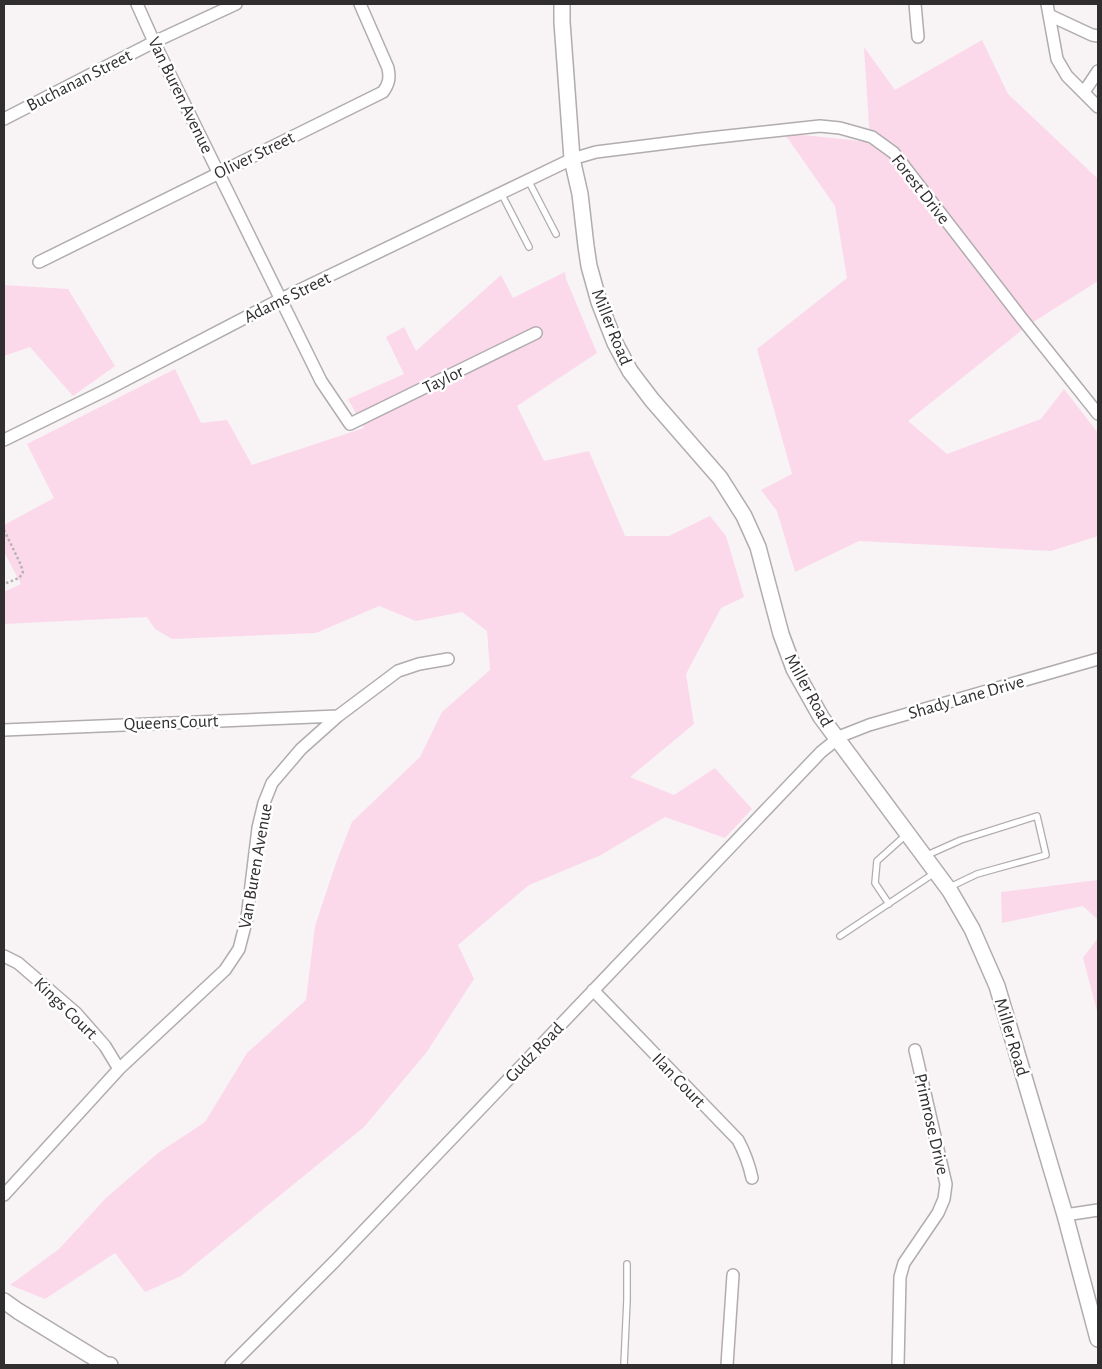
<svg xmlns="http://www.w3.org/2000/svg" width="1102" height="1369" font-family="'Alegreya Sans',sans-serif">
<rect width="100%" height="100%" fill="#f8f3f5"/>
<path fill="#fcd9ea" d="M982 40 1008 94 1098 179V281L1027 326 908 421 947 454 1041 419 1064 389 1098 433V536L1051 551 859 541 795 572 777 511 761 490 792 474 757 349 847 278 835 206 784 133 870 142 864 47 895 90Z
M565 272 566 279 597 353 517 406 544 461 589 451 625 536H669L710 516 726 536 744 597 721 608 686 674 694 724 630 777 674 795 715 768 752 809 725 838 665 817 601 855 529 885 458 945 474 979 426 1053 364 1127 181 1276 145 1292 115 1253 45 1299 10 1285 59 1249 106 1198 158 1153 205 1122 247 1053 306 1000 315 926 337 860 352 822 420 757 442 712 490 670 487 631 462 612 416 621 379 606 316 633 172 639 155 629 147 617 4 624V592L21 584 4 552V525L54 498 27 444 175 369 201 423 227 420 252 465 364 428 348 399 404 374 386 337 404 327 416 351 501 275 513 298Z
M4 285 68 289 115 366 73 396 30 347 4 356Z
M1098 880V920L1083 906 1002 923 1001 892Z
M1098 938V1010L1097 1011 1083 958Z"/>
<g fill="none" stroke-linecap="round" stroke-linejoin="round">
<defs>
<path id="service" d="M528 180 556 234
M501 193 529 247
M925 856 961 840 1037 816 1046 855 977 874 950 887
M889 904 875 883 877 861 907 834
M840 936 936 872
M624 1365 627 1300V1264"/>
<path id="minor" d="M137 4 154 42 321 381 350 424 536 333
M915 4 918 37
M1047 4 1057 59 1067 76 1098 107
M1049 15 1092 35 1098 36
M1084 92 1098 71
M4 119 154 42 236 4
M39 262 383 92C389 84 390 78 388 68L360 4
M4 440 106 390 281 299 572 159 596 152 700 139 820 126 840 128 872 137 894 153 1023 320 1098 414
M4 730 338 716
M4 956 18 963 76 1013 105 1046 119 1069
M593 990 738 1140C745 1153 749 1164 752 1178
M4 1195 119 1069 225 970 239 949 247 918 258 828 264 803 272 783 301 749 338 716 398 671 419 664 448 659
M1065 1215 1098 1210
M231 1365 335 1261 821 752 841 736 869 725 1098 659
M727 1365 733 1275
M898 1365 900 1277 904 1263 938 1213 944 1199 946 1184 915 1050"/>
<path id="tertiary" d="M562 4V22L572 159 580 194 586 246 589 266 599 302 615 343 630 371 652 400 720 478 744 516 758 547 781 634 794 669 821 717 950 891 972 929 997 986 1065 1215 1098 1339
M4 1301 18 1311 106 1365H110"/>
</defs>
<use href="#service" stroke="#b1acae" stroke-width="8"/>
<use href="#minor" stroke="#b1acae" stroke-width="14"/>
<use href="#tertiary" stroke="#b1acae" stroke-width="18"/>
<path stroke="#b7b3b4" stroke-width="2.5" stroke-dasharray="2.5 2.5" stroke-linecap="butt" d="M4 530 21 565 23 573 19 578 4 584"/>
<use href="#service" stroke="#fff" stroke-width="5.5"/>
<use href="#minor" stroke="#fff" stroke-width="11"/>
<use href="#tertiary" stroke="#fff" stroke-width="15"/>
</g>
<g text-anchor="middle" stroke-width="5" stroke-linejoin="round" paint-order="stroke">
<g font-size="18" fill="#302e2f" stroke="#fff">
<text transform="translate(79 80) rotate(-27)" y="6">Buchanan Street</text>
<text transform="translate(181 95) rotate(64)" y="6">Van Buren Avenue</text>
<text transform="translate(254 155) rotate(-26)" y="6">Oliver Street</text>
<text transform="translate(921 189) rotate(52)" y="6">Forest Drive</text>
<text transform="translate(287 297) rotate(-26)" y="6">Adams Street</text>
<text transform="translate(612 327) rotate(68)" y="6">Miller Road</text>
<text transform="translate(443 379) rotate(-26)" y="6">Taylor</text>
<text transform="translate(809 690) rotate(61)" y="6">Miller Road</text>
<text transform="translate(966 697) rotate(-16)" y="6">Shady Lane Drive</text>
<text transform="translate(171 722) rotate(-2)" y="6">Queens Court</text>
<text transform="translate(255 866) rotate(-80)" y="6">Van Buren Avenue</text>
<text transform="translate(66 1008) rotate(44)" y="6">Kings Court</text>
<text transform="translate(1012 1037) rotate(73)" y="6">Miller Road</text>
<text transform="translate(534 1052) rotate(-46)" y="6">Gudz Road</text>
<text transform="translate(679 1080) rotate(46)" y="6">Ilan Court</text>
<text transform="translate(932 1124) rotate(77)" y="6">Primrose Drive</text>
</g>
</g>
<rect width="1102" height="1369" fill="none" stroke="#302e2f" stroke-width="10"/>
</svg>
